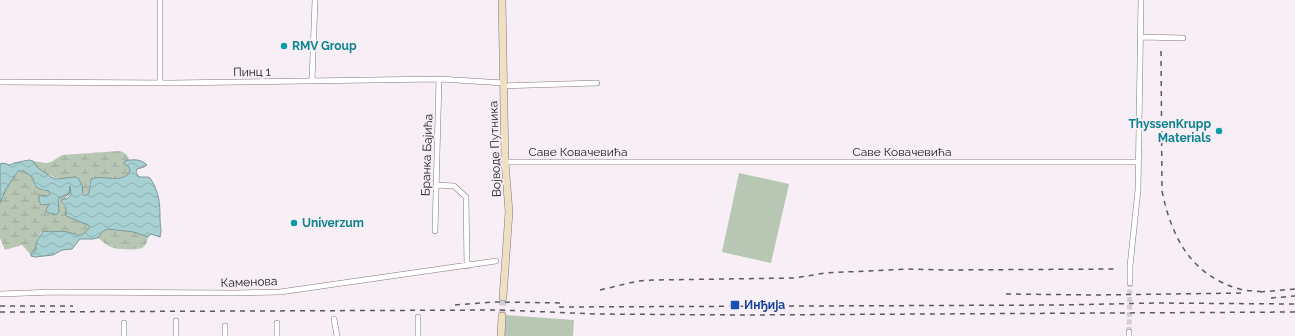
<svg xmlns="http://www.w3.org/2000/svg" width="1295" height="336" font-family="Raleway,sans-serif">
<defs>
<pattern id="wetland-marsh" width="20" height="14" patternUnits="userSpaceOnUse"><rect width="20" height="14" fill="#b7c7b4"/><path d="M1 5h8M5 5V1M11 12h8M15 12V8" fill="none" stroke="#9daa9a"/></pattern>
<pattern id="water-waves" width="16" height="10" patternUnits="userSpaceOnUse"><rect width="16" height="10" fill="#a6d0d1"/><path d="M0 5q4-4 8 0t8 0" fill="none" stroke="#8eb2b3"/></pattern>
</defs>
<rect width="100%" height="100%" fill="#f7eef6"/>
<path fill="url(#wetland-marsh)" d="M119 151C125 152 128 155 129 160L124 163 129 167 130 171C123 183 103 179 90 180L89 193 85 196 75 177C60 180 57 179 44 172 39 169 35 167 33 161L46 163 51 162 62 155Z
M18 171H24L33 178 34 185 44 191H49V196C44 197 38 196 40 204H50L46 210 58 202 59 198 66 196 70 191V185L71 189V194L61 202 66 207V216L88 225 90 227C89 230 83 235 80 235L59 231 41 232 36 243V250L31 255 22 245 5 250 0 238V203L6 189Z
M107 229 134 232 148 237C147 241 147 245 142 248 137 250 116 250 111 247 106 245 102 241 98 238L102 232Z"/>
<path fill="#b7c7b4" d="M739 173 789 184 771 263 722 252Z
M505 315 574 320 573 336H504Z"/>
<path fill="url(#water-waves)" stroke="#7c999a" d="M29 160 33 161 37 167 51 177 56 179 75 177 78 178 82 185 83 194 85 196 89 193 91 179C104 174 122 185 130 171L129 167 124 164 125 161C132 159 142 159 147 165L144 167 137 169 136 172 139 177H148L150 178C159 191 160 203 160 218 160 224 162 230 160 237L151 234 148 237 134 232 107 229 102 232 98 238 93 239H80L72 249 62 250 53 255 35 257 31 256V253L36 250V243L43 231C51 233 60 230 68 232 73 233 76 236 81 235 84 234 89 229 90 227L88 225 66 216V207L61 201 62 199H67L71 195 70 186 69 194 59 198 58 200 59 212 57 214 54 215 47 212 46 210 49 204 41 205 39 201V195L48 196 50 194 49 191C39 189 35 190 33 178L24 171H18L6 189 0 203V164L3 163 10 165 14 163Z"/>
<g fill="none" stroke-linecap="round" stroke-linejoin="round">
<path stroke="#d6ced5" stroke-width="5" stroke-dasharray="5 2.5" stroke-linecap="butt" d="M1129 332 1130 283"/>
<path stroke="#d6ced5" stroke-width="7" stroke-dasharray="7 3.5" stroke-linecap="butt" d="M502 316 503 297"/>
<defs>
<path id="street" d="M1141 37 1183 38
M312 81 315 0
M0 82 172 83 439 79 504 83
M160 83V0
M504 86 597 83
M505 162H1138
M436 185 454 186 466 197 467 266
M435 231 439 79
M1130 283V266L1138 190 1141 0
M0 294 54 292 234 293 280 292 496 261
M418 317V336
M334 319 337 336
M124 323V336
M1129 332V336
M176 336V321
M225 336V326
M277 336V323"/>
<path id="secondary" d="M502 0 505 162 509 212 503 297
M501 336 502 316"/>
</defs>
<use href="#street" stroke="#80787f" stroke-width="6"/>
<use href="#secondary" stroke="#80787f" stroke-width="8"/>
<use href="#street" stroke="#fff" stroke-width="5"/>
<use href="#secondary" stroke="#eee0c1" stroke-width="7"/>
<path stroke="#5d595d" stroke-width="1.5" stroke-dasharray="5 5" stroke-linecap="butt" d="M1161 51 1162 191C1172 239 1192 277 1243 290 1250 291 1258 291 1265 292
M600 290 638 281 653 280 795 278 825 273 908 269 943 270 1117 269
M1260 292 1295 289
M1006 294 1095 295 1246 293
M1271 298 1295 296
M455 305 493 302 565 303
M0 306H73
M559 307 1061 305 1156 303 1295 304
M0 312 500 310 596 314 745 315 1295 312"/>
</g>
<g fill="#0f9aa8" stroke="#f7eef6" stroke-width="1.5">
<circle cx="284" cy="46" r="4"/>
<circle cx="1219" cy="131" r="4"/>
<circle cx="294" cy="223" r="4"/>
</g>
<rect fill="#1a4fb4" stroke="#f7eef6" stroke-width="1.5" x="730" y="300" width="10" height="10" rx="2"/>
<g text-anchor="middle" stroke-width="3.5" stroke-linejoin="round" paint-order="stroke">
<g font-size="12" font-weight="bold" fill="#0d838f" stroke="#f7eef6" text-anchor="start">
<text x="292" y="50">RMV Group</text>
<text x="1211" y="128" text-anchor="end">ThyssenKrupp<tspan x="1211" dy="14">Materials</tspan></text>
<text x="302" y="227">Univerzum</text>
</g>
<g font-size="12" fill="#1b181b" stroke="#f7eef6">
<text transform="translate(252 72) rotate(-1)" y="4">Пинц 1</text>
<text transform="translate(495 149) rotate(-92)" y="4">Војводе Путника</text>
<text x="578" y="156">Саве Ковачевића</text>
<text x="902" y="156">Саве Ковачевића</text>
<text transform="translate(427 155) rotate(-88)" y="4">Бранка Бајића</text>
<text transform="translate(249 282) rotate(-2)" y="4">Каменова</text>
</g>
<g font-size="12" font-weight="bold" fill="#164399" stroke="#f7eef6" text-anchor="start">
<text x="744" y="309">Инђија</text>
</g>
</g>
</svg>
